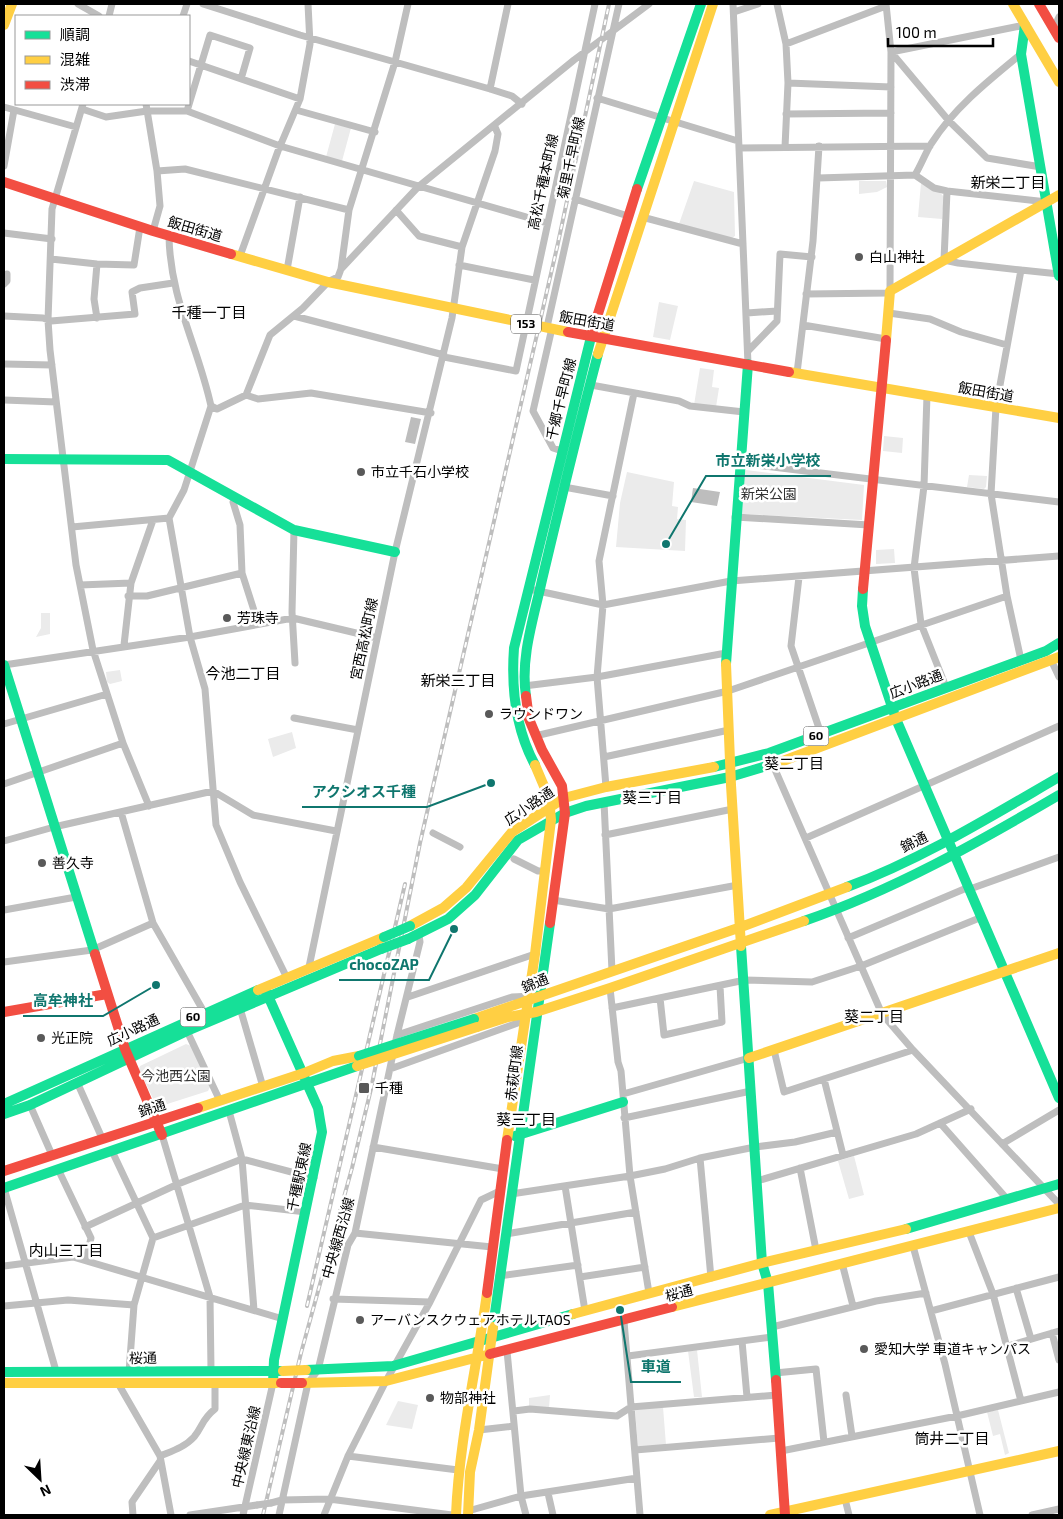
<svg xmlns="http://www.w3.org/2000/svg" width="1063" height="1519" font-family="'Exo 2','Noto Sans JP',sans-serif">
<rect width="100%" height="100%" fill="#fff"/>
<path fill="#ebebeb" d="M335 124 351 128 342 161 326 157Z
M694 181 734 192 735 236 732 238 679 224Z
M859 181H886L887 187 877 192 859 194Z
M921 183C928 188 939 190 944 197L942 219 918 217Z
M659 302 678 306 670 340 653 337Z
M700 368 714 370 712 387 719 388 716 407 694 405Z
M884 436 903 438 902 453 883 451Z
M746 470 864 485 862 520 742 514 744 472Z
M627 472 674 482 672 506 678 507 677 519 686 520 685 551 616 547 620 503Z
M969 475 987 476 986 487 984 489 967 487Z
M894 549 895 563 876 564V550Z
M41 613H50V634L36 637 41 628Z
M120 670 122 681 110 684 107 682 106 672Z
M292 732 296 748 273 757 268 739Z
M186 1044 191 1046 210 1087 208 1091 161 1106 156 1105 139 1069 140 1066Z
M854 1156 864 1195 849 1199 838 1161Z
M697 1350 702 1397H694L688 1351Z
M550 1395 549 1408 529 1407V1398Z
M398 1401 418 1405 412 1429 386 1425Z
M663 1407 666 1445 638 1448 635 1409Z
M998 1410 1009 1453 1005 1455 1000 1434 993 1436 987 1412Z"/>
<path fill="#bdbdbd" d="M411 417 421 419 415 444 405 442Z
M693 488 720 492 717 506 691 502Z"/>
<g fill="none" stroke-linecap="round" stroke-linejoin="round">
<path stroke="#bebebe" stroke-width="7" d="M78 4 99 16
M203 4 300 35 490 89 512 96 522 104
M733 4 748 364
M777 4 786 44 788 83 785 147
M886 4 891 52 890 291
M734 12 758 4
M109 16 112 4
M183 16 187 4
M1025 25 891 52 949 121 987 158 1041 167
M1054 28 1059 17
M786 44 886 6
M189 61 300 99
M788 83 891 87
M490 89 508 4
M597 98 738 141
M83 104 52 209 48 320 50 350 76 565 93 650 123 743 149 806
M146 104 157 171 160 206 153 231
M4 107 76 127
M82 109 106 117 147 111H187L280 146 547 223
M296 110 375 132
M187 111 210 35 250 48 241 79
M786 114 891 113
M739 148 930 146
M4 166 14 110
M157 171 185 169 349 210
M915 175 934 188 947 191 1047 202
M818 178 915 175C921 165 925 154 931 144 954 108 988 81 1021 54
M947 191 944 260 958 263 1021 270
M575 199 628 216
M396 210 419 236 462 247
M642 217 743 244
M4 233 52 239
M169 236C170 299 198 346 211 406
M240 256 278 151 300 99 310 44 308 4
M51 259 97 264 134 265 140 227
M459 265 534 280
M341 269 349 210 395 62 408 4
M287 270 300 197
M4 284 7 281V274
M806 294 889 293
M747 313 777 311
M889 313 930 319 961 332 1007 345
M4 316 43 318 51 321 135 314 132 292 140 288 173 283
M294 316 444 355
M97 318 94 299 97 264
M803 325 886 339
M547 327 619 4
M552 328 533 411 553 448 562 451
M748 351 777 321 780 254 812 257
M444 357 516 371 595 4
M4 364 52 365
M797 373 813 241 819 146
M591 385 679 401 690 406 744 412
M246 395 258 399 311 393 431 413
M927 395 924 486 914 568 921 624 946 687
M4 400 56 402
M740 463 1059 502
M564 487 613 496
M236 498 233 502 240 525 242 573 258 623
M735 517 869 525
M72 527 169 518
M294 530 292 612 295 663
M799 577 791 646 821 734
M80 585 131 583
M529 589 603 605 731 581 1059 556
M128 596H147L242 573
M124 645 131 583 153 520
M1021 660 1007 596 991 494 996 407 1021 270 1059 274
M1052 662 1059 677
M4 665 190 637 293 618 377 638
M524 686 597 677 726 653
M294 718 358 730
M4 724 107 694
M535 736 728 691 1007 596
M604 757 729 730
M773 765 882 1014 913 1050 1059 1204
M4 784 123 743
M606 787 597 677 603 605 599 561 634 393
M604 802 612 971
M121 812 153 923 204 1012
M433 833 460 847
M605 835 733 809
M806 838 1059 726
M4 841 54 827 213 791 253 815 336 831
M514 859 538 871H546
M970 889 1059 857
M553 900 609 909 738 885
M4 910 76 897
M848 938 969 887
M4 962 92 950 153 923
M309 967 395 552 452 318 462 247 495 151 498 134 495 127
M286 976 240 882 216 825 205 689 190 637 169 518 184 490 211 406 217 409 246 395 270 335 303 308 328 282 338 277 341 269 418 187 574 60 649 4
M610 988 618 1062 621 1071 630 1176 649 1293
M408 997 535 954
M660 998 664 1035 722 1022 720 986
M240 1008 263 1087
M612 1008 745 980 812 982 861 966 982 917
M187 1031 220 1101
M397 1035 512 997 533 996
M774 1050 784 1092 913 1050
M390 1069 526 1020
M824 1079 843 1155
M77 1082 102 1138
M623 1094 749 1058
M30 1105 52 1155
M229 1111 242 1159 254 1310
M624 1118 751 1091
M940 1123 1008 1200
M162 1135 210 1297 211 1370
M1002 1144 1059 1110
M373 1147 503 1169
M112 1151 153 1238 134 1305 129 1372
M700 1158 711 1278
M800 1168 816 1250
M58 1169 91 1238 86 1260
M757 1181 916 1134 971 1109
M565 1186 585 1311
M4 1188 56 1371
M511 1194 630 1176 665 1169 700 1158 755 1147 795 1142 837 1132
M85 1227 178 1184 242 1159 314 1178
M969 1232 993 1294 1021 1401
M355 1233 492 1247
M506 1234 636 1212
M153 1238 245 1205 306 1212
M913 1246 945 1364 980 1515
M842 1263 853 1306
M4 1266 73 1257 283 1319
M499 1276 578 1265
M580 1277 645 1267
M1016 1288 1031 1339
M333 1299 430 1302
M4 1306 68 1300 134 1305
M931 1311 1059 1277
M624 1321 640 1515
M772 1327 876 1301 926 1293
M1052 1333 1059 1360
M742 1341 747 1397
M1008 1346 1059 1331
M507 1351 521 1496 526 1515
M628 1356 772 1337
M775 1373 816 1369 824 1442
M119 1385 160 1456 171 1515
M846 1395 852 1436
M514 1411 530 1409 617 1416 631 1407 777 1395
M479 1430 514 1426
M635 1450 779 1438
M781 1451 957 1416 1059 1392
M160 1456C172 1451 185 1447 194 1437 203 1426 202 1419 215 1409V1385
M348 1456 458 1470
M548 1493 553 1515
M845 1499 849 1515
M271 1503 282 1500 329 1499 452 1515
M468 1511 521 1496 637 1478
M133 1515 132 1502 160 1461
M190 1515 257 1505
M243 1515 273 1383
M279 1515 308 1383 318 1370 348 1245 355 1233 397 1035 420 942 419 935
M324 1515 348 1456 386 1381 430 1302 481 1200 500 1191
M1032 1515 1059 1509"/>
<path stroke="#16e098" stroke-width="10" d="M1025 25 1021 54 1059 276
M637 189 701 4
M4 459 168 460 294 530 395 552
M863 589 862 606 865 626 896 719 1059 1098
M726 664 748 364
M4 665 95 954
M526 696C520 658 534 617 542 580 560 504 578 429 598 354
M535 765C515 728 511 689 514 648L592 333
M714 767 769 753 1046 651 1059 643
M847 887C922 859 990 817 1059 777
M804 921C894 890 977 843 1059 795
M408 939 448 919 475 895 518 840 565 813 586 806 730 777 783 761
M741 946 762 1263 768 1283 776 1380
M265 989 318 1108 322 1132 274 1360 273 1383
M4 1104 258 990
M4 1114 30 1105 187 1031 381 949
M515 1136 623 1102
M4 1188 357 1066
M906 1229 1059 1184
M493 1327 550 923
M306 1370 393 1366 573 1314
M4 1372 280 1371"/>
<path stroke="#ffcf43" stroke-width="10" d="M1013 4 1059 82
M4 25 12 4
M231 254 328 282 568 332
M886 340 890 291 1059 195
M598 354 713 4
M789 372 1059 418
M726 664 731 785 741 946
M783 761 1059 657
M410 926 443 908 466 888 512 832 564 798 606 787 714 767
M258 990 384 937
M474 1019 741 927 847 887
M477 1027 508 1017 536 1012 610 988 804 921
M749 1058 1059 953
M198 1108 304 1073 333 1061 359 1056
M507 1140 535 954 551 820 549 798 535 765
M672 1307 1059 1208
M573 1314 762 1263 906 1229
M4 1383H277
M302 1383 386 1381 490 1354
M456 1515C459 1440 477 1367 487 1293
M468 1515 470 1472 479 1430 493 1327
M770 1515 1059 1451"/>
<path stroke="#f24e42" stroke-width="10" d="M1039 4 1059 38
M4 182 153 231 231 254
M568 332 789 372
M592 333 637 189
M863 589 886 340
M526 696 529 719 542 750 562 786 565 813 550 923
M95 954 125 1049 162 1135
M4 1012 107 994
M4 1171 198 1108
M487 1293 507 1140
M490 1354 672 1307
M776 1380 785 1515"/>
<defs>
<path id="rail" d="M307 1306 405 884
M263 1515 301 1353 352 1168 371 1089 420 843 558 243 609 4"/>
</defs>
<use href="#rail" stroke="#bebebe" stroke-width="4"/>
<use href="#rail" stroke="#fff" stroke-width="2" stroke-dasharray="5.5" stroke-linecap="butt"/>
<path stroke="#bebebe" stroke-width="7" d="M257 1505 271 1503"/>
<path stroke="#16e098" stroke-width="10" d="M384 937 410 926
M381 949 408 939
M359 1056 474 1019"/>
<path stroke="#ffcf43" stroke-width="10" d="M357 1066 477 1027
M283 1371 306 1370"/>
<path stroke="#f24e42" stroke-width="10" d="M281 1383H302"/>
</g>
<g fill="#595959" stroke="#fff" stroke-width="2">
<circle cx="859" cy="257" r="5"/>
<circle cx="361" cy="472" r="5"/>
<circle cx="227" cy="618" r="5"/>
<circle cx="489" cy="714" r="5"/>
<circle cx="42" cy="863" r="5"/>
<circle cx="41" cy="1038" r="5"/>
<rect x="358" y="1082" width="12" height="12" rx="2.5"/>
<circle cx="360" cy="1320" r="5"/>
<circle cx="864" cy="1349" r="5"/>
<circle cx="430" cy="1398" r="5"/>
</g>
<g text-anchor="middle" stroke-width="5" stroke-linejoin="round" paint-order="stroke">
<g fill="#fff" stroke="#4c4c4c" stroke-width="1">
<rect x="511" y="314.5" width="30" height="19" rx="4"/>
<rect x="803.5" y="726.5" width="25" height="19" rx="4"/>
<rect x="180.5" y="1007.5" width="25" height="19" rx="4"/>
</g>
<g font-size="12" font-weight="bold" fill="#000">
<text x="526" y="328">153</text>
<text x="816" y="740">60</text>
<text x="193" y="1021">60</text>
</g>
<g font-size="14" fill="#000" stroke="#fff">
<text transform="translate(571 158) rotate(-78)" y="5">菊里千早町線</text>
<text transform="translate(543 182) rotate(-78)" y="5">高松千種本町線</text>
<text transform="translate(195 229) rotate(16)" y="5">飯田街道</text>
<text transform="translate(587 321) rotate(10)" y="5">飯田街道</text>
<text transform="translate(986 392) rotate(10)" y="5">飯田街道</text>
<text transform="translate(561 399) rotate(-76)" y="5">千郷千早町線</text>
<text transform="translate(364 639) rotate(-78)" y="5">宮西高松町線</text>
<text transform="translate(916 684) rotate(-21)" y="5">広小路通</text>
<text transform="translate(529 806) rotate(-34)" y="5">広小路通</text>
<text transform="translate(914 842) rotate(-26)" y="5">錦通</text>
<text transform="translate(535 983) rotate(-22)" y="5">錦通</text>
<text transform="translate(133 1030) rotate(-25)" y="5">広小路通</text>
<text transform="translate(514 1073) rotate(-83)" y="5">赤萩町線</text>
<text transform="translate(152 1108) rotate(-18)" y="5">錦通</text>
<text transform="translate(299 1177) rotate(-78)" y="5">千種駅東線</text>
<text transform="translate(338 1238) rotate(-74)" y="5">中央線西沿線</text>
<text transform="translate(679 1293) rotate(-15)" y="5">桜通</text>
<text transform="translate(143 1358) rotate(-1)" y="5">桜通</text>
<text transform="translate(246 1447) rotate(-77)" y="5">中央線東沿線</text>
</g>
<g font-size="14" fill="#000" stroke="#fff" text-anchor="start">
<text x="869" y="262">白山神社</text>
<text x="371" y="477">市立千石小学校</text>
<text x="237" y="623">芳珠寺</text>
<text x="499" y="719">ラウンドワン</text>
<text x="52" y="868">善久寺</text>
<text x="51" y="1043">光正院</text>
<text x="375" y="1093">千種</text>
<text x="370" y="1325">アーバンスクウェアホテルTAOS</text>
<text x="874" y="1354">愛知大学 車道キャンパス</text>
<text x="440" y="1403">物部神社</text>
</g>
<g font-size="14" fill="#313131" stroke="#fff">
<text x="769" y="499">新栄公園</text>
<text x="176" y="1081">今池西公園</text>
</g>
<g font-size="15" fill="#000" stroke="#fff">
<text x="1008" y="188">新栄二丁目</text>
<text x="209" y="318">千種一丁目</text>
<text x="243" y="679">今池二丁目</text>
<text x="458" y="686">新栄三丁目</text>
<text x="794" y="769">葵二丁目</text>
<text x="652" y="803">葵三丁目</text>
<text x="874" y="1022">葵二丁目</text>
<text x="526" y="1125">葵三丁目</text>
<text x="66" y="1256">内山三丁目</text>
<text x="952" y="1444">筒井二丁目</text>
</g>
</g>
<path fill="none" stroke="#0f766e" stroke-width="2" d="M666 544L706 476H831M491 783L427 807H302M454 929L429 980H339M156 985L103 1016H23M620 1310L631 1382H681"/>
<g fill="#0f766e" stroke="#fff" stroke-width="2">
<circle cx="666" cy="544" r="5"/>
<circle cx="491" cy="783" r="5"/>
<circle cx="454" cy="929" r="5"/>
<circle cx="156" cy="985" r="5"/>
<circle cx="620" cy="1310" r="5"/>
</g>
<g font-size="15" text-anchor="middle" font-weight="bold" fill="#0f766e" stroke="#fff" stroke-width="5" stroke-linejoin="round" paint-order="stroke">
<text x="768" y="466">市立新栄小学校</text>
<text x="364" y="797">アクシオス千種</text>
<text x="384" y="970">chocoZAP</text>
<text x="63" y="1006">高牟神社</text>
<text x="656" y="1372">車道</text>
</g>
<rect width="1063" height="1519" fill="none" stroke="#000000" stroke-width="10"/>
<rect x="15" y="15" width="175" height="90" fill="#ffffff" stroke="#999999"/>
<rect x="25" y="31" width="25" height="8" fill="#16e098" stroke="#999999"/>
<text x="60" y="40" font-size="15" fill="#000000">順調</text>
<rect x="25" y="56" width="25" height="8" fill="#ffcf43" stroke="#999999"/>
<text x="60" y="65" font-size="15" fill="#000000">混雑</text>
<rect x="25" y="81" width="25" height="8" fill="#f24e42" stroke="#999999"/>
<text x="60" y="90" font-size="15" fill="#000000">渋滞</text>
<g transform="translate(40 1479) rotate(155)" stroke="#ffffff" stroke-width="4" paint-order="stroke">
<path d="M0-4L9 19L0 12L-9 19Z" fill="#000000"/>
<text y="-8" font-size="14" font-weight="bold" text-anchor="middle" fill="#000000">N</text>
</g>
<path d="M888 38v8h105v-8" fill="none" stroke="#000000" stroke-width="2.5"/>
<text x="896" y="38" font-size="15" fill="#000000" stroke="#ffffff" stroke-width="4" paint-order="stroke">100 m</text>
</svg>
